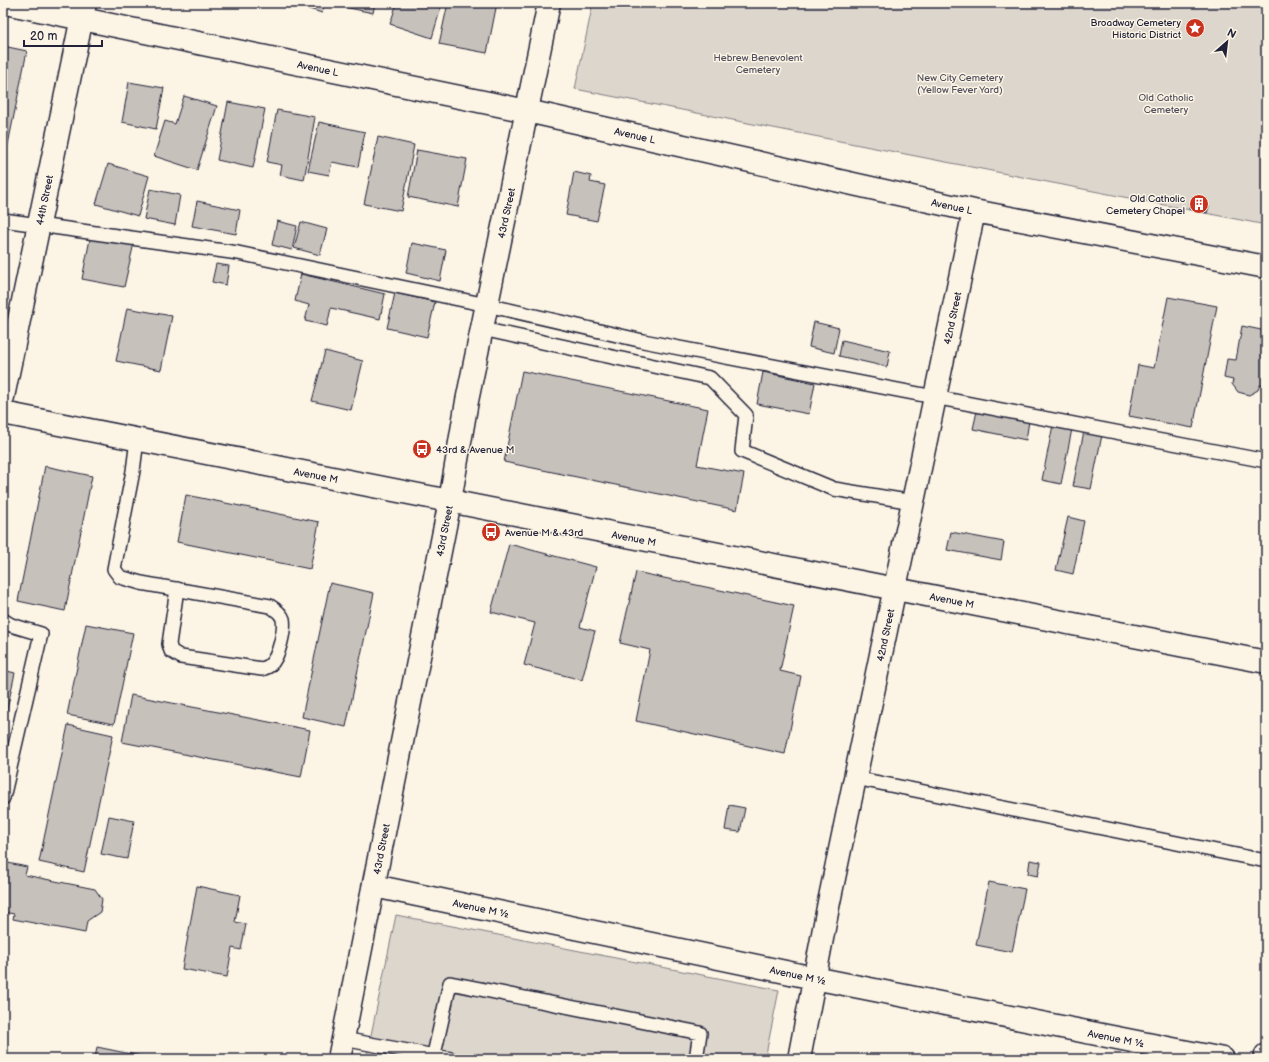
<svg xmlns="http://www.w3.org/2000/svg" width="1269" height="1062" font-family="'Balsamiq Sans',sans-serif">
<rect width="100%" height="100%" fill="#fcf5e5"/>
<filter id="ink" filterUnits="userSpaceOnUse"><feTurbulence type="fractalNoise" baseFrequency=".025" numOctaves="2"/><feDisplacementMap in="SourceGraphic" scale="8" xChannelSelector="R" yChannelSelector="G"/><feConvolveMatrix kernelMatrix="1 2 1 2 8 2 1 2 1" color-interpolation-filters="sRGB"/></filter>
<g filter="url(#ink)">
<path fill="#dcd6cc" stroke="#7f7c84" d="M593 3H1266V225L575 89Z
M396 915 779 990 765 1059H366Z"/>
<path fill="#c6c1bb" stroke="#22223b" d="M290 3H325L322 13Z
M344 3H375L373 13 344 7Z
M397 3H428L441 7 432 38 390 24Z
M448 3H497L487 53 439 44Z
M3 46 27 51 3 169Z
M129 82 164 88 156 129 122 122Z
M184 96 217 106 197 170 154 156 165 121 175 124Z
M228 102 265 109 253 168 217 160Z
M277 110 315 117 304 180 280 175 282 165 267 162Z
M319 122 365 132 358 167 332 162 329 175 308 171Z
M378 137 414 145 401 211 364 204Z
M417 150 467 159 458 207 408 197Z
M108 164 149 176 138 216 96 204Z
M574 172 591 176 590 182 605 185 597 221 566 215Z
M150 189 180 195 175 225 144 219Z
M1196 198 1204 199 1209 206 1207 213 1189 209 1190 203Z
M197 201 240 210 236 234 192 226Z
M277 221 297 226 292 250 272 245Z
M301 222 327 229 320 255 294 248Z
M91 234 134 243 124 287 82 279Z
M412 243 446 250 440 281 406 273Z
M216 264 229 266 226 285 212 282Z
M301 274 385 294 380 319 331 308 327 326 305 321 309 305 295 301Z
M395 293 435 302 427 337 387 328Z
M1168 297 1217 306 1193 428 1129 416 1138 365 1154 368Z
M127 308 172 316 161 370 116 361Z
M814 322 839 328 834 353 809 347Z
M1242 326 1266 331V358L1265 366H1266V386L1260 385 1258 390 1249 395 1238 392 1232 384 1233 380 1224 378 1227 359 1236 360Z
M842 340 890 351 887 367 839 356Z
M325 351 363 361 351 410 312 401Z
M522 371 708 409 697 465 744 474 737 510 504 462Z
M763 372 815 383 809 414 757 404Z
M977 411 1029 421 1026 440 973 429Z
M1053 425 1072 429 1061 484 1042 480Z
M1084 431 1102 435 1091 489 1073 486Z
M45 466 92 476 65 611 18 601Z
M186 495 319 522 310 569 177 542Z
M1068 517 1084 521 1073 574 1056 570Z
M951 532 1004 542 1001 560 947 550Z
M509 544 596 567 580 627 595 631 582 680 524 665 535 623 491 612Z
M636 572 794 606 780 671 801 676 785 754 636 721 650 650 620 643Z
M330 583 374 593 346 727 302 717Z
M86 624 133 633 114 724 67 715Z
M3 670 15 673 4 723H3Z
M131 695 310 730 301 777 122 742Z
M68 725 113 735 84 872 39 862Z
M729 805 745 808 740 832 725 830Z
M109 816 134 821 127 859 101 854Z
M1030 860 1041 862 1038 876 1028 874Z
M3 862 27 867 25 875 95 889 102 899 100 912 87 921 85 933 13 919 14 914 3 912Z
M989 882 1025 889 1012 952 976 945Z
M197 886 240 895 235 922 246 924 241 950 232 948 227 977 182 969Z
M97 1047 155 1059H95Z"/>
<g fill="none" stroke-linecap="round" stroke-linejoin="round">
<defs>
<path id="lane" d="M3 220 238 253 487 305 643 341 1266 461
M482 329 710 378 746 415 742 451 834 489 913 502
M137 440 133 471 114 569 120 577 141 583 270 606C275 609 281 613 283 619 285 630 279 657 270 665 268 667 265 668 262 669L181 657 171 651 169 644 177 589
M3 620 11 625 41 634 3 798
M855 778 1266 861
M343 1039 451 1059
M433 1059 450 983 700 1033 696 1059"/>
<path id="street" d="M5 3 527 111 974 211 1266 267
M3 397 85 3
M3 413 1266 662
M374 886 814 978 1223 1059
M799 1059 829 902 974 211
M1265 1059 1266 1055"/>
<path id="secondary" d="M339 1059 450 501 467 401 549 3"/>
</defs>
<use href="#lane" stroke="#22223b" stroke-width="16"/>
<use href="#street" stroke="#22223b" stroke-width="25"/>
<use href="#secondary" stroke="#22223b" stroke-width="25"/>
<use href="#lane" stroke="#fcf5e5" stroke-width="13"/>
<use href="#street" stroke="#fcf5e5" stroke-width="22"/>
<use href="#secondary" stroke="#fcf5e5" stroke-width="22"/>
</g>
</g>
<defs>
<symbol id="sight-disc" viewBox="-11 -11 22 22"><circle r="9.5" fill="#c8321e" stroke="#fcf5e5"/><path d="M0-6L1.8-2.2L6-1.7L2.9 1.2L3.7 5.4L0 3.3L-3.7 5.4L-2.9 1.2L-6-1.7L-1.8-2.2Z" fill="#fff"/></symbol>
<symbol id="building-disc" viewBox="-11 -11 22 22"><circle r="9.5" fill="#c8321e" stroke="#fcf5e5"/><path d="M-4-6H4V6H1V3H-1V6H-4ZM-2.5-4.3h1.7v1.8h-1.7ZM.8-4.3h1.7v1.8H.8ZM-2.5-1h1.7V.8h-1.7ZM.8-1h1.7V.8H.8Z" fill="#fff"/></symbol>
<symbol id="bus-disc" viewBox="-11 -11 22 22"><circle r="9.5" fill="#c8321e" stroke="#fcf5e5"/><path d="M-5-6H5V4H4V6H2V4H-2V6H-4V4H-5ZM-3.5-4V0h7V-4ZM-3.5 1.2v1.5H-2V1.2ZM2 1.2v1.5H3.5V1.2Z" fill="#fff"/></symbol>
</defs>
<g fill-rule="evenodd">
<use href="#sight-disc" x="1184" y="17" width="22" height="22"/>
<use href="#building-disc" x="1188" y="193" width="22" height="22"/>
<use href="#bus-disc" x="411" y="438" width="22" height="22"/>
<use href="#bus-disc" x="480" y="521" width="22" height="22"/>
</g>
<g text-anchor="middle" stroke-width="3" stroke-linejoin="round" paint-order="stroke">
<g font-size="10" fill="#22223b" stroke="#fcf5e5" text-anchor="end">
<text x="1181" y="26">Broadway Cemetery<tspan x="1181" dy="12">Historic District</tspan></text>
<text x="1185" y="202">Old Catholic<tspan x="1185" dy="12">Cemetery Chapel</tspan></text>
<text x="436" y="453" text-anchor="start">43rd &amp; Avenue M</text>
<text x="505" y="536" text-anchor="start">Avenue M &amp; 43rd</text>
</g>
<g font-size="10" fill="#504f5f" stroke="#fcf5e5">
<text x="758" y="61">Hebrew Benevolent<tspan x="758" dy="12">Cemetery</tspan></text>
<text x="960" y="81">New City Cemetery<tspan x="960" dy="12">(Yellow Fever Yard)</tspan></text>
<text x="1166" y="101">Old Catholic<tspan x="1166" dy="12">Cemetery</tspan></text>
</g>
<g font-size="10" fill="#22223b" stroke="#fcf5e5">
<text transform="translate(318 68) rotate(12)" y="4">Avenue L</text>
<text transform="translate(635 135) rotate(13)" y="4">Avenue L</text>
<text transform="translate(44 200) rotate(-78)" y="4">44th Street</text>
<text transform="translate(952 206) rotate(12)" y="4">Avenue L</text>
<text transform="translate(506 213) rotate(-78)" y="4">43rd Street</text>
<text transform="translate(952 318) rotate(-78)" y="4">42nd Street</text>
<text transform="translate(316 475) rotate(11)" y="4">Avenue M</text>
<text transform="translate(444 531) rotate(-79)" y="4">43rd Street</text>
<text transform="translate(634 538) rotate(11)" y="4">Avenue M</text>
<text transform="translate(952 600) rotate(11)" y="4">Avenue M</text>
<text transform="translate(885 635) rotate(-78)" y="4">42nd Street</text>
<text transform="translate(381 849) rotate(-79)" y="4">43rd Street</text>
<text transform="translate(481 908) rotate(12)" y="4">Avenue M ½</text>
<text transform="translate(798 975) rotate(12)" y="4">Avenue M ½</text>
<text transform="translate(1116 1038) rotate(11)" y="4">Avenue M ½</text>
</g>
</g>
<rect width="1269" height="1062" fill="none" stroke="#fcf5e5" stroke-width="16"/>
<rect x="8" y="8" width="1253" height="1046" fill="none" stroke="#22223b" stroke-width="1.5" filter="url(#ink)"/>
<g transform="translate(1227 42) rotate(28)" stroke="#fcf5e5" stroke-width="3" paint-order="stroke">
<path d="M0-3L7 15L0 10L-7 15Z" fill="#22223b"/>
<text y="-6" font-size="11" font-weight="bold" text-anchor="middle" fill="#22223b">N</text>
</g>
<path d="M24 40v6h78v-6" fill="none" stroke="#22223b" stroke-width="2"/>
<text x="30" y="40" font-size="12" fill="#22223b" stroke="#fcf5e5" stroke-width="3" paint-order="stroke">20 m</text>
</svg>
